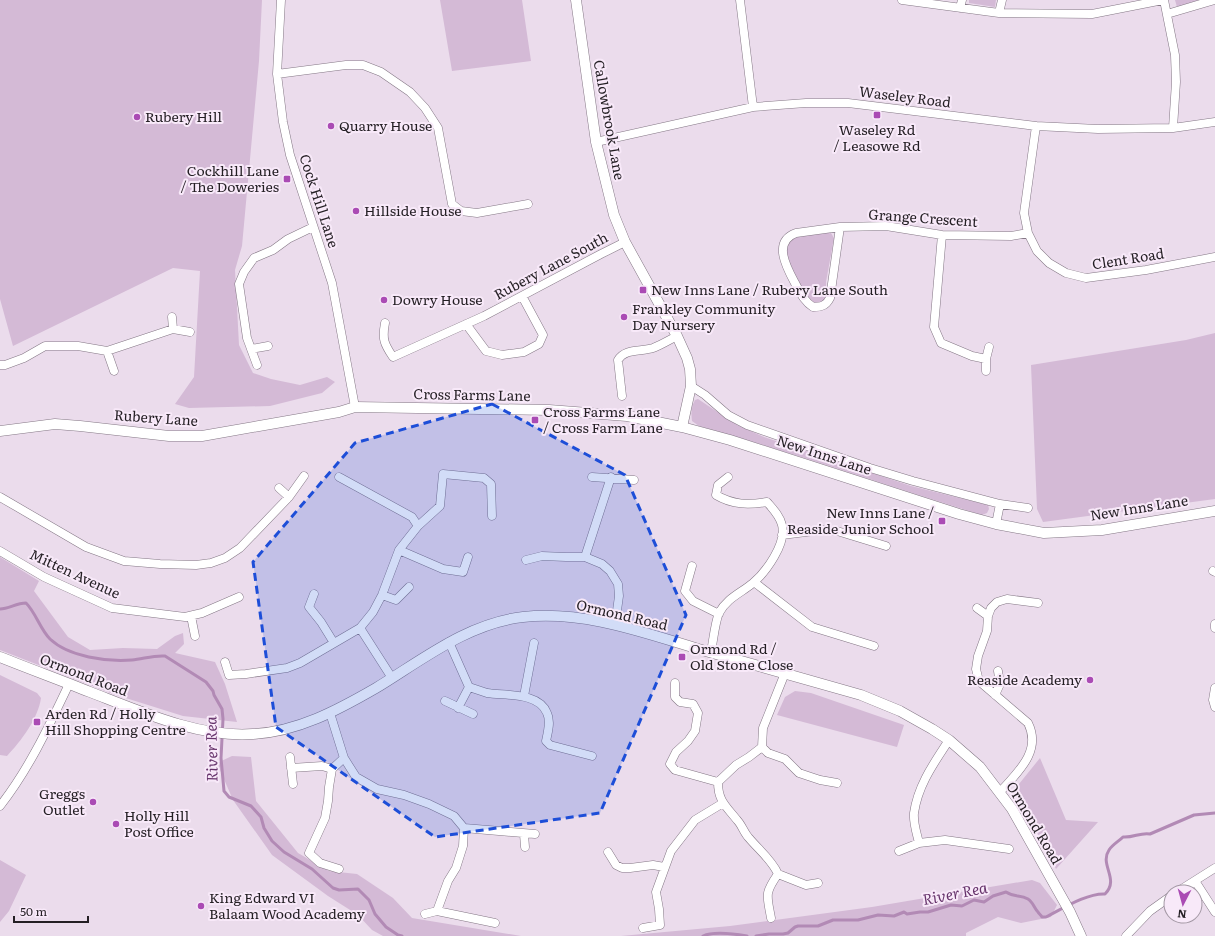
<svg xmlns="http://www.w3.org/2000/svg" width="1215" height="936" font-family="Literata,serif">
<rect width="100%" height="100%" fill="#ebdcec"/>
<path fill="#d4bad6" d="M0 0H262L259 61 242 246 235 270 239 345 253 373 271 379 300 385 327 377 335 382 322 393 270 406 189 408 175 404 194 377 200 271 173 268 13 346 0 299Z
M440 0H522L531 61 452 71Z
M969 0H996L995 7 969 3Z
M1175 0H1199L1177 7Z
M827 232 831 233 834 238 826 282V298L822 303 815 304C806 298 792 276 788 266 786 258 786 249 788 241 801 234 813 233 827 232Z
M1215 333V499L1043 522 1037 509 1031 365 1186 340Z
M698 399 737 425 764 437 911 486 988 505 989 509 987 513 982 515C887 486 794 453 699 426L692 421C691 413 691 407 695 400Z
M0 557 39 581 34 591 68 637 90 650 123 648 157 649 175 636 183 633 184 644 175 653 215 662 225 684 237 722 183 716 113 694 0 650Z
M0 675 37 693 41 698C38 719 21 741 7 756L0 755Z
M795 691 811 693 904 725 897 747 777 715 785 697Z
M232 756 251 757 256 801 298 853 329 871 357 874 393 898 412 918 521 936H383L372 930 358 915 328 896 272 855 233 800 217 763Z
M1040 758 1066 820 1098 822 1056 869 1017 794 1019 784Z
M0 860 26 875 9 911 0 922Z
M1032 880 1040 883 1057 905 1051 917 1021 923 998 917 966 933V936H621L730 926 872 907Z"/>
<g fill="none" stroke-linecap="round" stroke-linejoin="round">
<path stroke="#b28ab5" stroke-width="3" d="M0 609C9 609 16 603 26 603 36 613 40 629 50 639 69 657 107 662 132 660 143 659 154 655 165 656L206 682 213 691 214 695 222 709 223 719 221 758 224 791 229 797 251 806 261 817 264 828 272 841 284 852 312 869 333 888 339 890 358 889 369 900 375 914 386 927 398 935 402 936
M703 936C714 931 735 934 747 936
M756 936 769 934H783L788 933 795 927 798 926H818L833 920H858L878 915 894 916 904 912 907 914 920 912H928L951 905 962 906 974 900 984 902 993 896 1006 892C1015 898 1020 894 1028 899 1033 902 1034 908 1038 912 1039 914 1041 915 1042 917H1046C1062 909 1087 893 1105 894 1120 879 1099 865 1109 850 1112 845 1119 841 1123 837 1133 838 1141 832 1150 834L1194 815 1215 813"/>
<defs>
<path id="minor" d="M281 0 277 74 283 122 290 155 332 283 355 407
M740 0 753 107
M902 0 999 13 1092 14 1163 0
M1164 0 1175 55 1176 82 1173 128
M960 8 962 0
M999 13 1002 0
M1167 14 1214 0
M277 74 346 65H363L381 72 410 92 425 108 438 128 452 204 461 211 477 213 528 204
M1036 126 1024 213 1028 233 1037 251 1049 263 1066 273 1086 278 1146 270 1215 257
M596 142 753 107 806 103H848L1036 126 1098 129 1173 128 1215 122
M840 227 830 298C826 306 821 307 813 307 805 302 801 294 796 285 788 270 771 242 796 233L840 227 886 226 942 235 1011 236 1028 233
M942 235 934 327 941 343 972 356 986 359
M172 317 173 329
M385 323C382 339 384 344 393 357L484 316 601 254 625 242
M466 324 486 351 502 355 524 352 539 344 543 335 522 296
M251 349 268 346
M107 351 114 371
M0 365H5L24 358 45 346H78L107 351 173 329 190 332
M257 365 247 338 239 284 244 272 254 258 273 250 288 239 313 227
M986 371V359L989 347
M691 386 705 395 728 415 747 425 870 468 913 481 1000 504 996 524
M622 396 618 360C625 348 641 352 653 348 661 345 669 340 677 336
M339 477 412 517 418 526
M592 477 634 480
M279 488 289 497
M0 497 86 547 124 561 160 564 196 565 211 563 225 558 240 548 289 497 304 476
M1000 504 1028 508
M782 535 822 530 837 531 886 546
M399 550 443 569 463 572 468 557
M0 551 44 577 112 608 185 617 202 613 239 597
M585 557 611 477
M526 560 542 556 566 557H585L602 564 610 571 618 584 619 596 615 625
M692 566 685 591 693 601 719 614
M1213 571 1215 572
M754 582 812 627 874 646
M314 594 309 607 321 622 334 643
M382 595 396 600 409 587
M977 608 988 616
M191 616 195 636
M1215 624V628
M449 642 469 687
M711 652C713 642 715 622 719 613 727 598 741 593 753 583 766 572 787 543 782 525 780 516 773 509 767 502 748 505 733 505 716 495L718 485 728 477
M225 662 229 675 246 674 287 668 300 663 360 628
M392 678 360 628 373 612 382 595 399 550 418 526 440 506 443 474 484 478 491 484 492 516
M675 683V697L680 702 693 704 698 713 695 731 688 741 676 752 670 764 675 770 718 782
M1215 688 1213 700 1215 707
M995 695 1000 684 998 671
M524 696 534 643
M445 701 473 714
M458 708 469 687C475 689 481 691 487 693 505 696 539 692 547 713 551 721 548 732 546 741L550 745 592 756
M330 713 344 758 356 777 377 789 404 795 429 804 454 816 464 828 463 846 456 868 448 881 437 911 425 914
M762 747 768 753 785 759 799 773 820 780 837 783
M290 757 293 784
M291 768 322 766 332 769
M1000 792C1018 772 1042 751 1028 723L979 681 976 669 978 656 987 631 988 616 991 608 997 602 1007 599 1038 603
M0 806C29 769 49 726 69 684
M464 828 535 834
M524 834 525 847
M919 843C917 834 913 823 914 813 918 785 934 763 949 740
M899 851 919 843 945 840 1009 849
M608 852 616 865 622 868H630L653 865 664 867
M339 869 320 863 309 853 325 818 328 801 329 787 332 769 344 758
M778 874 806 885 818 883
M1195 881 1215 912
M1177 892 1215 868
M437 911 495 923
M771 918C767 895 764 894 778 874 772 860 759 850 749 838 744 833 742 825 737 820 726 806 718 801 718 782L736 765 749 757 762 747 763 728 785 673
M643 928 660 925 659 909 656 892 671 851 695 820 723 803
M1126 936 1150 911 1171 896"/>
<path id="tertiary" d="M576 0 596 142 614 215 625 242 677 336 687 358 690 369 691 386 682 427
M0 431 55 424 80 426 169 436H202L339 412 355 407 549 410 627 416 682 427 730 440 959 514 996 524 1044 533 1102 530 1215 511
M0 657C30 669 60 680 90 692 139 711 199 738 253 734 297 732 338 710 376 688 422 660 468 623 523 617 584 610 645 633 702 650 755 665 808 680 861 695L900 711 932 729 949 740 980 767 1012 809 1070 912 1081 936"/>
</defs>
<use href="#minor" stroke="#847785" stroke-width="9"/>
<use href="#tertiary" stroke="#847785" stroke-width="11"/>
<use href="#minor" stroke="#fff" stroke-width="8"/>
<use href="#tertiary" stroke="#fff" stroke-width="10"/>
</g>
<path fill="#1d4ed8" fill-opacity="0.2" stroke="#1d4ed8" stroke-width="3" stroke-dasharray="8 5" stroke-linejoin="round" d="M492 404 625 475 686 615 600 813 435 837 276 727 253 562 355 443Z"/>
<g fill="#aa4bb4" stroke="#f8e9f9" stroke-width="1.5">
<rect x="873" y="111" width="8" height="8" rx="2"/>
<circle cx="137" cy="117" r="4"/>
<circle cx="331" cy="126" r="4"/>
<rect x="283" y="175" width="8" height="8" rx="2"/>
<circle cx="356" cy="211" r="4"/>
<rect x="639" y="286" width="8" height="8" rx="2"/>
<circle cx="384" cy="300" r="4"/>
<circle cx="624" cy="317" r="4"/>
<rect x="531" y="416" width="8" height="8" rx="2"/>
<rect x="938" y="517" width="8" height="8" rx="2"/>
<rect x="678" y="653" width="8" height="8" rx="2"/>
<circle cx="1090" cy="680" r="4"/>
<rect x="33" y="718" width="8" height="8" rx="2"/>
<circle cx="93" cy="802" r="4"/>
<circle cx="116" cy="824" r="4"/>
<circle cx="201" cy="906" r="4"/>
</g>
<g text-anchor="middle" stroke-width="4" stroke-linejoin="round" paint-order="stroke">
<g font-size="14" fill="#241f24" stroke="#f8e9f9">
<text transform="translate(905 97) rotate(7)" y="5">Waseley Road</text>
<text transform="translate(609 120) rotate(80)" y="5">Callowbrook Lane</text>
<text transform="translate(319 201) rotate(72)" y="5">Cock Hill Lane</text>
<text transform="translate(923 218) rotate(4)" y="5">Grange Crescent</text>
<text transform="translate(1128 259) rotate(-9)" y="5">Clent Road</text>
<text transform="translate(551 266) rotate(-28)" y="5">Rubery Lane South</text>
<text transform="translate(472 395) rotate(1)" y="5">Cross Farms Lane</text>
<text transform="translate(156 418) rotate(4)" y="5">Rubery Lane</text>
<text transform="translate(824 455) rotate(18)" y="5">New Inns Lane</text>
<text transform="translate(1139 508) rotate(-9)" y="5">New Inns Lane</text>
<text transform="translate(75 574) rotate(25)" y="5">Mitten Avenue</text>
<text transform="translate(622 615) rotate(13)" y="5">Ormond Road</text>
<text transform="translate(84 675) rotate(21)" y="5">Ormond Road</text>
<text transform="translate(1034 823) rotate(59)" y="5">Ormond Road</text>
</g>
<g font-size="14" fill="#241f24" stroke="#f8e9f9" text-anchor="start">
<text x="145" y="122">Rubery Hill</text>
<text x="339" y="131">Quarry House</text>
<text x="877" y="135" text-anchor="middle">Waseley Rd<tspan x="877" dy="16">/ Leasowe Rd</tspan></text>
<text x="279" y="176" text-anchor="end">Cockhill Lane<tspan x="279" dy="16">/ The Doweries</tspan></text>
<text x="364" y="216">Hillside House</text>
<text x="651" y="295">New Inns Lane / Rubery Lane South</text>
<text x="392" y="305">Dowry House</text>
<text x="632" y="314">Frankley Community<tspan x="632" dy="16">Day Nursery</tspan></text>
<text x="543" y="417">Cross Farms Lane<tspan x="543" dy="16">/ Cross Farm Lane</tspan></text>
<text x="934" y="518" text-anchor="end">New Inns Lane /<tspan x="934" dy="16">Reaside Junior School</tspan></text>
<text x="690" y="654">Ormond Rd /<tspan x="690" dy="16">Old Stone Close</tspan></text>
<text x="1082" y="685" text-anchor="end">Reaside Academy</text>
<text x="45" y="719">Arden Rd / Holly<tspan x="45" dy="16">Hill Shopping Centre</tspan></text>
<text x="85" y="799" text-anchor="end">Greggs<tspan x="85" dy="16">Outlet</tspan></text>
<text x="124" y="821">Holly Hill<tspan x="124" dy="16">Post Office</tspan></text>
<text x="209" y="903">King Edward VI<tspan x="209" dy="16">Balaam Wood Academy</tspan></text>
</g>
<g font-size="15" font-style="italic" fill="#66336b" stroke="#f8e9f9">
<text transform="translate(212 749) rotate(-91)" y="5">River Rea</text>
<text transform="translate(955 894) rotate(-11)" y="5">River Rea</text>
</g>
</g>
<g transform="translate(1183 904) rotate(186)"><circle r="19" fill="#f8e9f9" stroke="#a398a4"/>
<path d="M0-3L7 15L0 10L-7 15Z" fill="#aa4bb4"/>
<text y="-6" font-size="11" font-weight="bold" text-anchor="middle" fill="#241f24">N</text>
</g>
<path d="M14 916v6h74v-6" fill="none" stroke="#241f24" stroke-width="2"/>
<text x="20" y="916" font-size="12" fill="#241f24" stroke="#f8e9f9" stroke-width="3" paint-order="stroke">50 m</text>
</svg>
